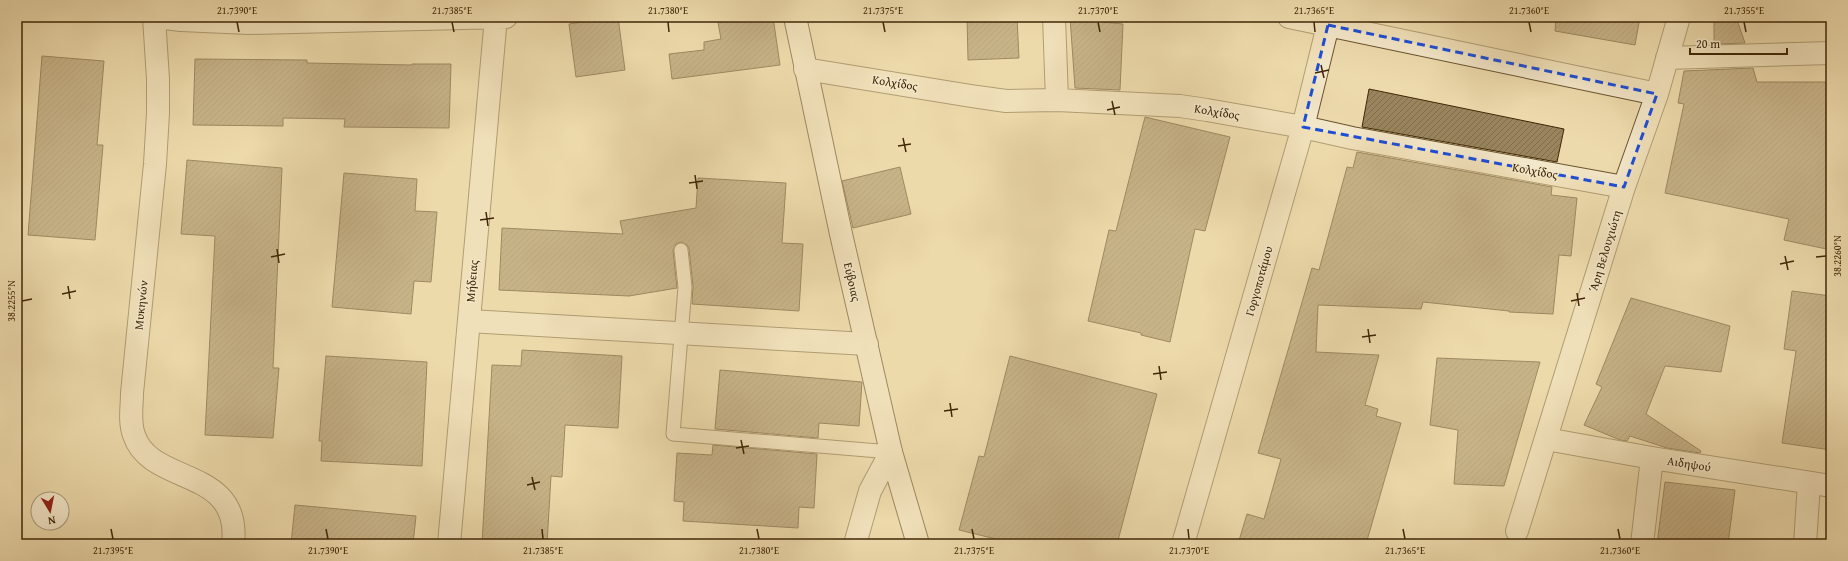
<svg xmlns="http://www.w3.org/2000/svg" width="1848" height="561" font-family="'Gentium Book Plus',serif">
<defs>
<pattern id="building-hatch" width="6" height="6" patternUnits="userSpaceOnUse"><rect width="6" height="6" fill="#99845d"/><path d="M-1 1l2-2M0 6l6-6M5 7l2-2" fill="none" stroke="#7e6c4b"/></pattern>
</defs>
<rect width="100%" height="100%" fill="#eddaac"/>
<filter id="stains"><feTurbulence type="fractalNoise" baseFrequency=".005" numOctaves="4"/><feColorMatrix values="0 0 0 0 .2 0 0 0 0 .09 0 0 0 0 .02 0 0 0 .5 -.17"/></filter>
<radialGradient id="worn" r=".72"><stop offset=".6" stop-color="#630" stop-opacity="0"/><stop offset="1" stop-color="#630" stop-opacity=".3"/></radialGradient>
<path fill="url(#building-hatch)" stroke="#3f2707" d="M618 17 625 70 576 77 569 24Z
M717 17H773L780 65 672 79 669 54 704 50V42L721 39Z
M967 17H1017L1019 58 968 60Z
M1070 17H1099L1101 22 1123 24 1120 90 1075 88Z
M1556 17H1640L1635 45 1555 31Z
M1714 17H1736L1745 43 1714 44Z
M42 56 104 61 97 145H103L95 240 28 235Z
M195 59 307 60V63L412 65V64H451L449 128 344 127 345 119 283 118V126L193 125Z
M1753 68 1757 82H1831V250L1784 240 1789 219 1665 193 1684 104 1678 103 1684 71Z
M1369 89 1564 129 1557 162 1362 127Z
M1145 117 1230 137 1205 231 1195 229 1170 342 1141 335V333L1088 321 1109 230 1116 231Z
M1357 152 1552 187 1551 195 1577 198 1571 256 1559 255 1553 314 1509 312V311L1423 302 1421 309 1318 305 1316 352 1379 355 1365 405 1378 409 1376 416 1401 423 1366 544H1238L1247 514 1264 519 1281 459 1258 453 1312 268 1319 270 1347 167 1353 168Z
M187 160 282 168 273 368H279L273 438 205 435 215 236 181 234Z
M900 167 911 214 853 228 842 181Z
M344 173 417 179 415 211 437 212 431 282 414 281 411 314 332 307Z
M698 178 786 183 782 243 803 244 799 311 692 304 693 286 689 249 687 245 681 242 676 244 673 250 677 288 629 296 499 290 502 228 623 234 620 221 696 208Z
M1792 291 1831 296V450L1782 443 1796 351 1784 349Z
M1631 298 1730 326 1721 372 1665 366 1646 414 1701 451 1700 453 1667 448 1630 436 1627 441 1620 440 1584 425 1602 387 1596 384Z
M522 350 622 356 618 428 565 425 562 477 551 476 547 544H482L492 365 521 366Z
M326 356 427 362 422 466 321 461 322 441H319Z
M1010 356 1157 394 1117 544H1016L959 530 979 456 984 457Z
M1437 358 1540 362 1504 486 1454 484 1458 430 1430 425Z
M720 370 862 382 859 426 819 423 818 438 715 429Z
M713 445 817 454 814 508 799 507 798 528 683 521 684 502 674 501 677 453 712 455Z
M1665 482 1735 490 1728 544H1657Z
M295 505 416 516 413 544H291Z"/>
<g fill="none" stroke-linecap="round" stroke-linejoin="round">
<defs>
<path id="lane" d="M681 250 685 287 673 434 891 452"/>
<path id="street" d="M154 17 158 79V113L155 164 132 393C132 406 129 422 134 435 150 486 242 466 233 544
M157 17 181 20 249 23 506 17
M1054 17 1057 100
M1289 17 1657 94
M1667 58 1831 53
M805 69 971 96 1006 101 1057 100 1180 106 1207 110 1303 127 1352 138 1624 187
M469 321 867 344
M1546 439 1652 458 1831 486
M1517 531 1624 187 1657 94 1679 17
M449 544 496 17
M855 544 870 491 891 452
M1183 544 1303 127 1330 17
M1642 544 1652 458
M1805 544 1809 483"/>
<path id="secondary" d="M795 17 841 234 891 452 918 544"/>
</defs>
<use href="#lane" stroke="#6a5430" stroke-width="15"/>
<use href="#street" stroke="#6a5430" stroke-width="24"/>
<use href="#secondary" stroke="#3f2707" stroke-width="24"/>
<use href="#lane" stroke="#f3e7c9" stroke-width="13"/>
<use href="#street" stroke="#f3e7c9" stroke-width="22"/>
<use href="#secondary" stroke="#f3e7c9" stroke-width="22"/>
</g>
<path d="M0 0H1848V561H0ZM1328 25 1657 94 1624 187 1303 127Z" fill="#eddaac" fill-opacity=".55" fill-rule="evenodd"/>
<path fill="none" stroke="#1d4ed8" stroke-width="3" stroke-dasharray="8 5" stroke-linejoin="round" d="M1328 25 1657 94 1624 187 1303 127Z"/>
<path fill="none" stroke="#3f2707" stroke-width="1.5" d="M237 22 239 32M452 22 454 32M668 22 669 32M883 22 885 32M1098 22 1100 32M1314 22 1315 32M1529 22 1531 32M1744 22 1746 32M1321 65 1324 78M1315 73 1329 70M1112 101 1115 115M1107 110 1120 107M903 138 906 152M898 146 911 144M695 175 697 189M689 183 703 181M486 212 488 226M480 220 494 218M277 249 279 263M1785 256 1788 270M271 257 285 254M1816 257 1826 256M1780 264 1794 261M68 286 70 299M1577 293 1579 306M62 294 76 291M22 301 32 299M1571 301 1585 298M1368 329 1370 343M1362 337 1376 335M1159 366 1161 380M1153 374 1167 372M950 403 952 417M944 411 958 409M741 440 744 454M736 448 749 446M532 477 535 490M527 485 540 482M111 529 113 539M326 529 328 539M542 529 543 539M757 529 759 539M972 529 974 539M1188 529 1189 539M1403 529 1405 539M1618 529 1620 539"/>
<g text-anchor="middle" stroke-width="3" stroke-linejoin="round" paint-order="stroke">
<g font-size="12" fill="#3f2707" stroke="#f3e7c9">
<text transform="translate(895 83) rotate(9)" y="4">Κολχίδος</text>
<text transform="translate(1217 112) rotate(9)" y="4">Κολχίδος</text>
<text transform="translate(1535 171) rotate(10)" y="4">Κολχίδος</text>
<text transform="translate(1605 251) rotate(-73)" y="4">Άρη Βελουχιώτη</text>
<text transform="translate(472 281) rotate(-85)" y="4">Μήδειας</text>
<text transform="translate(1259 281) rotate(-74)" y="4">Γοργοποτάμου</text>
<text transform="translate(852 282) rotate(77)" y="4">Εύβοιας</text>
<text transform="translate(141 305) rotate(-84)" y="4">Μυκηνών</text>
<text transform="translate(1689 464) rotate(9)" y="4">Αιδηψού</text>
</g>
</g>
<rect width="1848" height="561" fill="none" stroke="#eddaac" stroke-width="44"/>
<g transform="translate(50 511) rotate(170)"><circle r="19" fill="#f3e7c9" stroke="#ab9a7b"/>
<path d="M0-3L7 15L0 10L-7 15Z" fill="#8f2418"/>
<text y="-6" font-size="11" font-weight="bold" text-anchor="middle" fill="#3f2707">N</text>
</g>
<path d="M1690 48v6h97v-6" fill="none" stroke="#3f2707" stroke-width="2"/>
<text x="1696" y="48" font-size="12" fill="#3f2707" stroke="#f3e7c9" stroke-width="3" paint-order="stroke">20 m</text>
<rect x="22" y="22" width="1804" height="517" fill="none" stroke="#3f2707" stroke-width="1.5"/>
<g font-size="10" text-anchor="middle" fill="#3f2707">
<text x="237" y="14">21.7390°E</text>
<text x="452" y="14">21.7385°E</text>
<text x="668" y="14">21.7380°E</text>
<text x="883" y="14">21.7375°E</text>
<text x="1098" y="14">21.7370°E</text>
<text x="1314" y="14">21.7365°E</text>
<text x="1529" y="14">21.7360°E</text>
<text x="1744" y="14">21.7355°E</text>
<text transform="translate(1837 256) rotate(-90)" y="4">38.2260°N</text>
<text transform="translate(11 301) rotate(-90)" y="4">38.2255°N</text>
<text x="113" y="554">21.7395°E</text>
<text x="328" y="554">21.7390°E</text>
<text x="543" y="554">21.7385°E</text>
<text x="759" y="554">21.7380°E</text>
<text x="974" y="554">21.7375°E</text>
<text x="1189" y="554">21.7370°E</text>
<text x="1405" y="554">21.7365°E</text>
<text x="1620" y="554">21.7360°E</text>
</g>
<rect width="100%" height="100%" filter="url(#stains)"/>
<rect width="100%" height="100%" fill="url(#worn)"/>
</svg>
